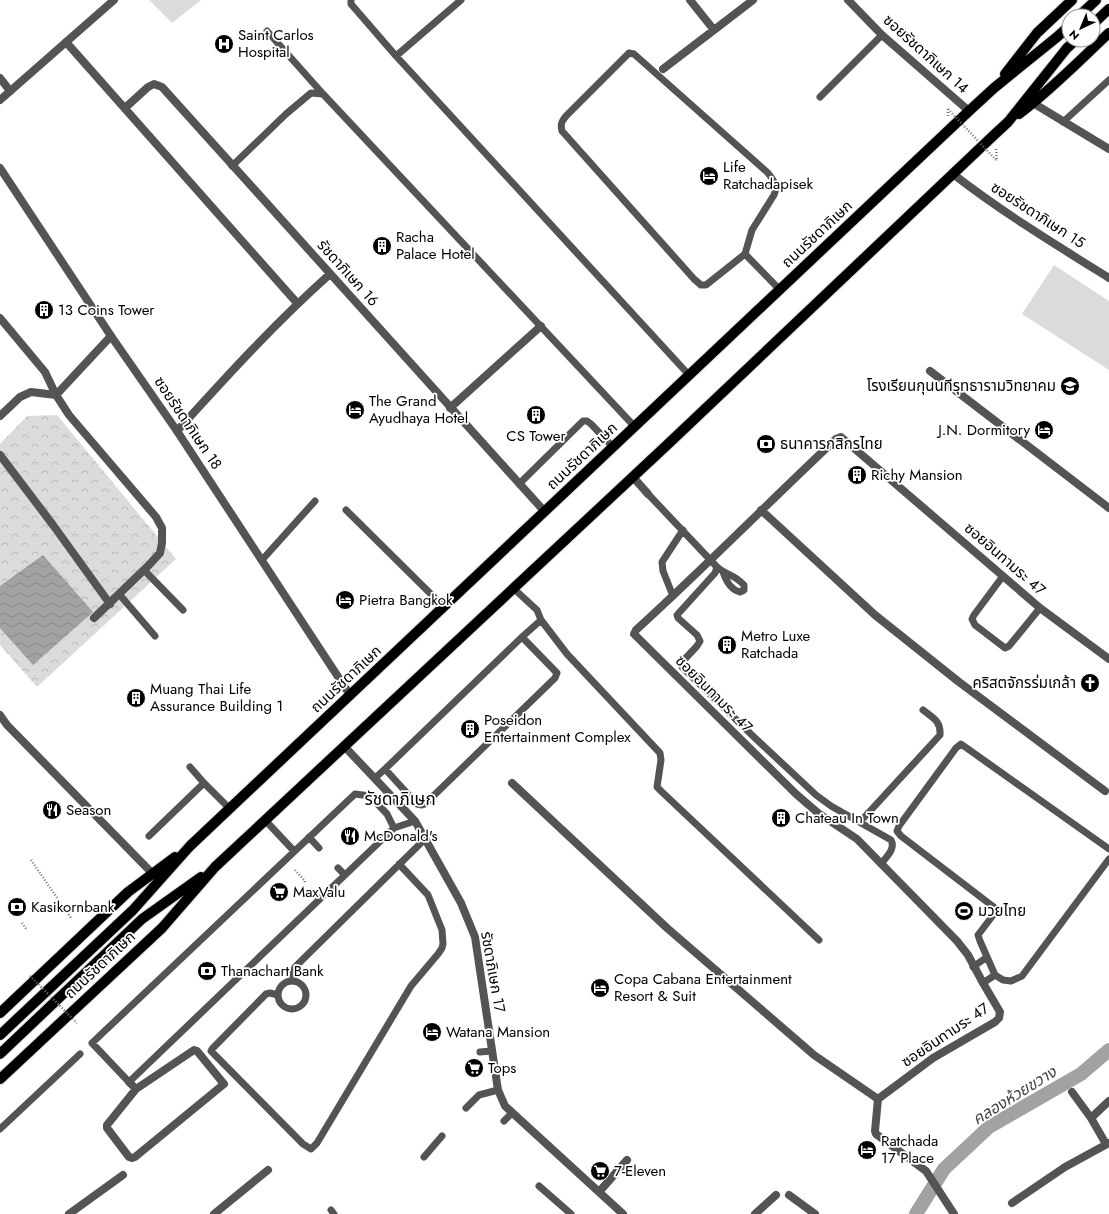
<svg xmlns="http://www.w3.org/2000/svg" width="1109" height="1214" font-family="Jost,'Noto Sans Thai',sans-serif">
<defs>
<pattern id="park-crowns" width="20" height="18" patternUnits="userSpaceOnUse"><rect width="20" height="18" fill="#dbdbdb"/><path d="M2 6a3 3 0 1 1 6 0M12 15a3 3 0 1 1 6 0" fill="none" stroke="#bababa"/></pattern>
<pattern id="water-waves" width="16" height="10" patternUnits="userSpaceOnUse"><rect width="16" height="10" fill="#a2a2a2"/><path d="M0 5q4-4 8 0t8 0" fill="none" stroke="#8a8a8a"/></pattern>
</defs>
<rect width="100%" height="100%" fill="#fff"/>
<path fill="#dbdbdb" d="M149 0H201L172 23Z
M1054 265 1109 301V370L1022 314Z"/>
<path fill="url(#park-crowns)" d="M57 415 176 559 37 687 0 645V444L27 416Z"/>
<path fill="url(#water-waves)" d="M43 555 93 612 33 665 0 628V586Z"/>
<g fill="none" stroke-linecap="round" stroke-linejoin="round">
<path stroke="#a2a2a2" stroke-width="14" d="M916 1214 944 1169 989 1127 1081 1074 1109 1050"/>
<defs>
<path id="primary" d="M1079 16 1096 0
M1093 24 1109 9
M1005 74 1037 33 1072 0
M1019 114C1051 90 1080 60 1109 33
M0 1013 128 892 175 857
M0 1035 133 910 190 846 969 111 994 88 1057 37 1069 26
M0 1054 142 919 201 877
M0 1079 162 928 215 867 667 445 995 134 1008 122 1067 48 1076 40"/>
</defs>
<use href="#primary" stroke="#dbdbdb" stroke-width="12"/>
<path stroke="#767676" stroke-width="2.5" stroke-dasharray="1 2" stroke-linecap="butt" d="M948 116V109
M996 149 997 161
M31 860 71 918
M295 870 305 881 304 884
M22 923 27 930"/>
<path stroke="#545454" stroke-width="7" d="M351 0V4L396 56
M461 0 396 56 689 375
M267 31 323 94
M629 53 634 54 767 172C774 180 778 186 774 195L752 230 745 254 706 285H701L694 279 562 131C560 124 562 121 566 116Z
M820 97 882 35
M1063 122 1109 80
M232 166 286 114 311 93 323 94 635 427
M745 254 780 290
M519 484 583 421H587L591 424 613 447
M648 494 717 567 715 573 677 615 678 618 697 635 700 641 697 646 683 661 682 664V667L755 738 816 795 831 806 891 840C896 849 886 857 881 864
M346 510 444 607
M262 560 315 501
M717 567C726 575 734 574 744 585V590L740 592C731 590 726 581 723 572
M144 570 183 610
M1003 576 974 615 972 619 975 625 1005 648 1009 646 1040 608
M513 588 537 610 541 620 522 637
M119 594 155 636
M673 596 663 571 662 562 683 530
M541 620 567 654 660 753 661 760 657 787 662 792 819 940
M190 767 204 783
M375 778 385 769 522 637 557 673 555 678 425 804 422 805 417 804 385 769
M265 820 294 851
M860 822 940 735C941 721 933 718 923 710
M394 828 387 814 370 796 355 794 92 1043 129 1082 394 828 415 821
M149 836 204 783 230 809
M309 837 319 848
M1109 849 961 744 956 748 899 826 897 831 901 836 995 908 994 914 978 935 980 941 995 975 1003 980 1011 981 1022 976 1109 859
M338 868 345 875
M973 967 987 957
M293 981V972L295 967 426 838
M278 995a14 14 0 1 1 28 0a14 14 0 1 1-28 0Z
M983 983 995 975
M278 995 270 993 266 994 212 1049 211 1051 303 1144 311 1149 317 1143 411 986 438 954 442 948 443 944 442 930 428 895 399 864
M480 1052 492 1051
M466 1108 479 1095 498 1090
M504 1121 512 1113
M0 1129 80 1054
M424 1157 442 1136
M539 1186 571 1214
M331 1210 334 1214"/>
<path stroke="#545454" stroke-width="8" d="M690 0 714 30 753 0
M848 0 882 35 969 111
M66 42 297 303
M663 69 714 30
M0 78 10 91
M1033 103 1109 149
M125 108 148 87 154 84 162 87 545 512
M953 174C1002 212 1056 245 1109 278
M0 318 45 372 56 395 111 336
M930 371 1109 508
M450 408 541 326
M0 416 20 397 31 392 56 395 69 415 156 517 162 528V543L160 553 148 566 94 618
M177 431C226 377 275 323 330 274
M0 455 53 525 110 604
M633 477 648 494
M761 510 875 615 959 682 1105 791
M0 715 7 725 152 873
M344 746 415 821 461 903 475 937 498 1090 505 1106 623 1214
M512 783 667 928 814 1055 878 1099
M194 1050 197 1051 224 1084 135 1157 132 1158 129 1157 107 1128V1125L136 1089Z
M129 1082 136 1089
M1072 1092 1091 1118 1106 1144
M1091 1118 1109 1101
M599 1192 627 1160
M789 1195 815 1214
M1012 1203 1065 1167 1109 1143
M69 1214 123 1175
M214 1214 268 1170
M755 1214 776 1195
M954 1214 926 1171 876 1134 875 1131 878 1099 933 1058 995 1022 999 1018 1000 1012 983 983 968 955 957 941 857 839 818 813 796 794 634 634 636 630C704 568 769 502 836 439L841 437 1040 608 1109 659"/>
<path stroke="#545454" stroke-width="8" d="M0 100 114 0
M0 168 111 336 177 431 350 695"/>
<use href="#primary" stroke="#000" stroke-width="10"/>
<path stroke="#767676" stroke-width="2.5" stroke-dasharray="1 2" stroke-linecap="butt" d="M948 109 997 161
M30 976 77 1023"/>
</g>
<defs>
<symbol id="hospital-disc" viewBox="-11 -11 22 22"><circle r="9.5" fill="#000" stroke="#fff"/><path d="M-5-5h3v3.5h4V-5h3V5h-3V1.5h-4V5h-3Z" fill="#fff"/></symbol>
<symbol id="hotel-disc" viewBox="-11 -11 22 22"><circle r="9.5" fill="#000" stroke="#fff"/><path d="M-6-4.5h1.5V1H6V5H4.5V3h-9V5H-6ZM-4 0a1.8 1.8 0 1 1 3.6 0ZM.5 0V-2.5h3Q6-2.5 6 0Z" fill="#fff"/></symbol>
<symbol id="building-disc" viewBox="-11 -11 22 22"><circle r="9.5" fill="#000" stroke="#fff"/><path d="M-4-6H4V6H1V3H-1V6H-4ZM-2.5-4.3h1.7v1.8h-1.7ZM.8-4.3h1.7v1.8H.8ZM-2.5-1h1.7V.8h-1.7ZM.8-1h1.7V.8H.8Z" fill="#fff"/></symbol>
<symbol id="school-disc" viewBox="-11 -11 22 22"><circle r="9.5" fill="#000" stroke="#fff"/><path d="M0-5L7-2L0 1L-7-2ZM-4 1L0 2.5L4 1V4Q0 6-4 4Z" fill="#fff"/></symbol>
<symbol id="bank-disc" viewBox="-11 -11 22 22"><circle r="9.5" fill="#000" stroke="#fff"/><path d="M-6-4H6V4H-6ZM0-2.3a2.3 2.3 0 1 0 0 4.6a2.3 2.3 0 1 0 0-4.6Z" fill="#fff"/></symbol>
<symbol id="church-disc" viewBox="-11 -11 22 22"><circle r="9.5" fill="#000" stroke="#fff"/><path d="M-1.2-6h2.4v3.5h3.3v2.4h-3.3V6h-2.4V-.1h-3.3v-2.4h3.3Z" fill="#fff"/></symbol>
<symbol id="restaurant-disc" viewBox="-11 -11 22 22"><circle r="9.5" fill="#000" stroke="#fff"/><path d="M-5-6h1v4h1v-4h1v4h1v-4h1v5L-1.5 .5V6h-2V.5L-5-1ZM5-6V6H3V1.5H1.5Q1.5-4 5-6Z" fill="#fff"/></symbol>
<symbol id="supermarket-disc" viewBox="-11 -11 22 22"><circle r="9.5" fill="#000" stroke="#fff"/><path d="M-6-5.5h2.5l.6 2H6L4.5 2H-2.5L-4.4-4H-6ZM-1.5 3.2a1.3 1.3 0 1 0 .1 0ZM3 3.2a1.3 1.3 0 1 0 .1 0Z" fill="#fff"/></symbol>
<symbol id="stadium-disc" viewBox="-11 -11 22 22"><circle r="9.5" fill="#000" stroke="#fff"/><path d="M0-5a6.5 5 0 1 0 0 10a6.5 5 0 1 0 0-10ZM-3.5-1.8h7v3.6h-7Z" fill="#fff"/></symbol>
</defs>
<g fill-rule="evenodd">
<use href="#hospital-disc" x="213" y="33" width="22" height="22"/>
<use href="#hotel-disc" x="698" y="165" width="22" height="22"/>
<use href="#building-disc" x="371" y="235" width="22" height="22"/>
<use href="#building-disc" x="33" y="299" width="22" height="22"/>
<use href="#school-disc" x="1059" y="375" width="22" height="22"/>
<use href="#hotel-disc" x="344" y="399" width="22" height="22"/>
<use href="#building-disc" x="525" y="404" width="22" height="22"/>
<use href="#hotel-disc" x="1033" y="419" width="22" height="22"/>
<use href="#bank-disc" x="755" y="433" width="22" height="22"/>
<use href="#building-disc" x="846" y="464" width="22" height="22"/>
<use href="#hotel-disc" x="334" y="589" width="22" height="22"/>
<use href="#building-disc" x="716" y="634" width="22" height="22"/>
<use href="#church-disc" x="1079" y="672" width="22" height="22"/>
<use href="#building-disc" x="125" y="687" width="22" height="22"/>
<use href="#building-disc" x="459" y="718" width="22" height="22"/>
<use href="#restaurant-disc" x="41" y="799" width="22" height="22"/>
<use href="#building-disc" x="770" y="807" width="22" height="22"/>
<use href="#restaurant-disc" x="339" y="825" width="22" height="22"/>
<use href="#supermarket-disc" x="268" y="881" width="22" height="22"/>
<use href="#bank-disc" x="6" y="896" width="22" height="22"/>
<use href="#stadium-disc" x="953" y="900" width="22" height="22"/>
<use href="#bank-disc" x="196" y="960" width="22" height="22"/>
<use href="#hotel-disc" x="589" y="977" width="22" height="22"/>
<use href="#hotel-disc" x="421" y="1021" width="22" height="22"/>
<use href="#supermarket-disc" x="463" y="1057" width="22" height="22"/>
<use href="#hotel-disc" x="856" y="1139" width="22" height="22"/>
<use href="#supermarket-disc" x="589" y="1160" width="22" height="22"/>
</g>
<g text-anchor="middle" stroke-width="3.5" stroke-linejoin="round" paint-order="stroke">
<g font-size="15" fill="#000" stroke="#fff" text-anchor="start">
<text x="238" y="40">Saint Carlos<tspan x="238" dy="17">Hospital</tspan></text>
<text x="723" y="172">Life<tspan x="723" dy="17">Ratchadapisek</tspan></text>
<text x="396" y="242">Racha<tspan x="396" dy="17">Palace Hotel</tspan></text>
<text x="58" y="315">13 Coins Tower</text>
<text x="1056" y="391" text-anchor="end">โรงเรียนกุนนทีรุทธารามวิทยาคม</text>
<text x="369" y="406">The Grand<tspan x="369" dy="17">Ayudhaya Hotel</tspan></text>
<text x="1030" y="435" text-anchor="end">J.N. Dormitory</text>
<text x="536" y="441" text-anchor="middle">CS Tower</text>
<text x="780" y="449">ธนาคารกสิกรไทย</text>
<text x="871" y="480">Richy Mansion</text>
<text x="359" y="605">Pietra Bangkok</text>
<text x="741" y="641">Metro Luxe<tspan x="741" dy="17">Ratchada</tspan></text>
<text x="1076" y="688" text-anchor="end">คริสตจักรร่มเกล้า</text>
<text x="150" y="694">Muang Thai Life<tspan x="150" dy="17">Assurance Building 1</tspan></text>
<text x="484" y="725">Poseidon<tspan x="484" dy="17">Entertainment Complex</tspan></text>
<text x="66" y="815">Season</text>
<text x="795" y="823">Chateau In Town</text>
<text x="364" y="841">McDonald's</text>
<text x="293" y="897">MaxValu</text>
<text x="31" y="912">Kasikornbank</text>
<text x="978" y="916">มวยไทย</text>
<text x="221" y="976">Thanachart Bank</text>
<text x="614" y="984">Copa Cabana Entertainment<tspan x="614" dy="17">Resort &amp; Suit</tspan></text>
<text x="446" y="1037">Watana Mansion</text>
<text x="488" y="1073">Tops</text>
<text x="881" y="1146">Ratchada<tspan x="881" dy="17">17 Place</tspan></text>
<text x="614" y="1176">7-Eleven</text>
</g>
<g font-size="15" fill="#000" stroke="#fff">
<text transform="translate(926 54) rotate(42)" y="5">ซอยรัชดาภิเษก 14</text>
<text transform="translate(1038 215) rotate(33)" y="5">ซอยรัชดาภิเษก 15</text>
<text transform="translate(817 234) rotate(-43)" y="5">ถนนรัชดาภิเษก</text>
<text transform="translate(348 273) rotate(48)" y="5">รัชดาภิเษก 16</text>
<text transform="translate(188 423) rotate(56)" y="5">ซอยรัชดาภิเษก 18</text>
<text transform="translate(582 456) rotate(-43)" y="5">ถนนรัชดาภิเษก</text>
<text transform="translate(1005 559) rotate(41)" y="5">ซอยอินทามระ 47</text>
<text transform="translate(346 679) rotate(-43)" y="5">ถนนรัชดาภิเษก</text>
<text transform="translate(714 694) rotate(45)" y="5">ซอยอินทามระ 47</text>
<text transform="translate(100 965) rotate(-43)" y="5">ถนนรัชดาภิเษก</text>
<text transform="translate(493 972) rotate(80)" y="5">รัชดาภิเษก 17</text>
<text transform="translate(945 1035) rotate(-34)" y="5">ซอยอินทามระ 47</text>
</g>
<g font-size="16" font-style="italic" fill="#434343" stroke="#fff">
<text transform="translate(1014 1095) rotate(-32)" y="6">คลองห้วยขวาง</text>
</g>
<g font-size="17" fill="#000" stroke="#fff">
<text x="400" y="805">รัชดาภิเษก</text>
</g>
</g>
<g transform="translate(1081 28) rotate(224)"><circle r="19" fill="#ffffff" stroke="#999999"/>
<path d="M0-3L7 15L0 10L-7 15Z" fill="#000000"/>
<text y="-6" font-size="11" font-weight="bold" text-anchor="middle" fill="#000000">N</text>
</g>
</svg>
